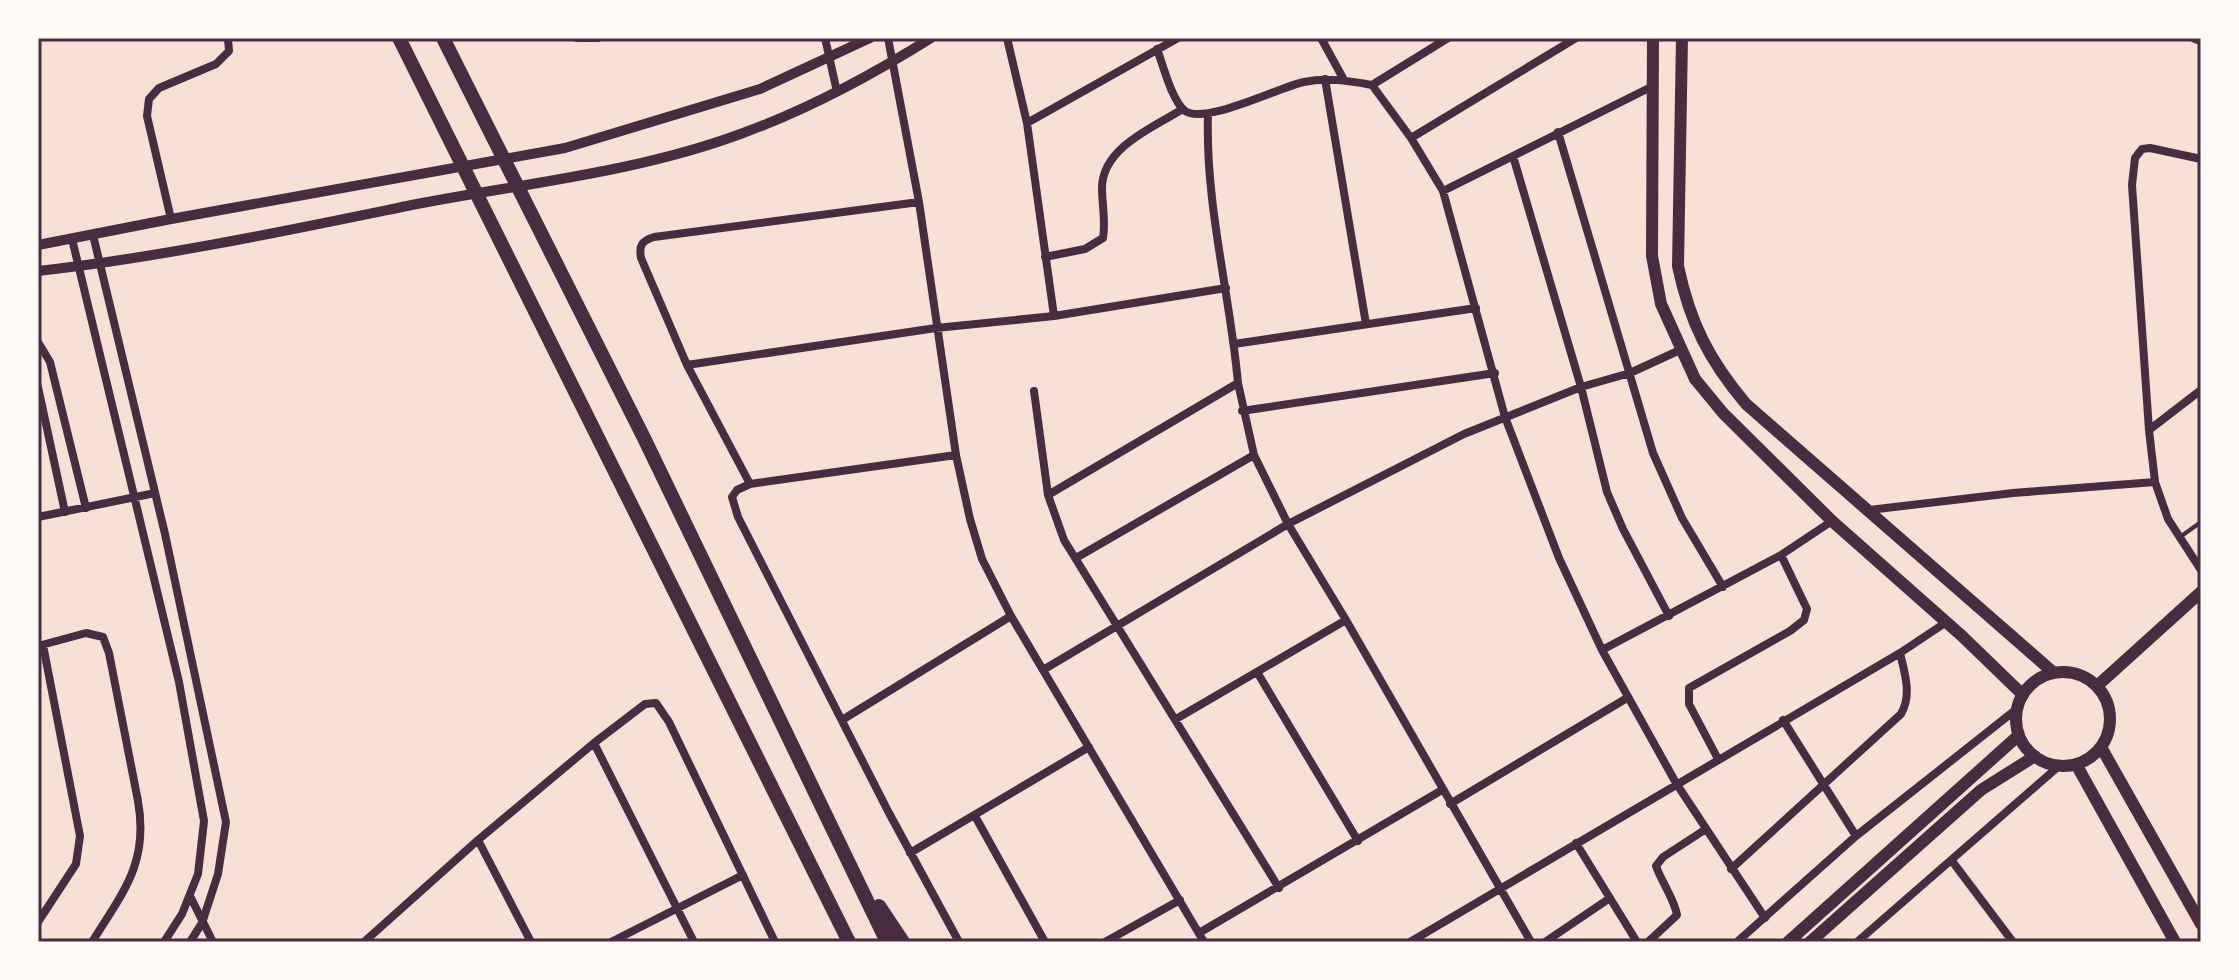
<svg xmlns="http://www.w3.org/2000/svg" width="2239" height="980" font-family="'PT Sans Narrow',sans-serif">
<rect width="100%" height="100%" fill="#f7e1d7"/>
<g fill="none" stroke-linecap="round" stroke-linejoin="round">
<path stroke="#4a2c40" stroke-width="4" d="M2180 537 2201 522"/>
<path stroke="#4a2c40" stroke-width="8" d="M577 38H598
M825 38 837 92
M888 38 919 202 956 455 970 519 982 559 1011 616 1204 942
M1007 38 1027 123 1054 316
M1321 38 1344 80
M1157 49C1163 65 1172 101 1185 111 1206 125 1279 87 1304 82 1327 77 1350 81 1372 85L1448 38
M1325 79 1366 324
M1372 85 1411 138 1443 191 1505 417 1559 558 1602 650 1676 783 1765 918
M1208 114C1205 204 1230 294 1238 383L1254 455 1288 524 1346 620 1531 942
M1027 123 1178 38
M1558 132 1653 453 1682 518 1723 587
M1411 138 1576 38
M1513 156 1581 387 1607 492 1623 529 1669 616
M2201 159 2150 148 2142 149 2135 158 2132 185 2149 430 2155 482 2168 519 2201 570
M1443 191 1653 86
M171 219 147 116 149 99 159 88 216 64 229 51 228 38
M93 235 165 534 226 822 218 874 202 923 190 942
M72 239 179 682 204 821 198 874 182 914 164 942
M1045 257 1085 249 1103 238C1106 221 1102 205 1102 188 1102 148 1153 127 1183 109
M38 342 50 362 86 508
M1234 344 1476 308
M687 365 936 328 1054 316 1226 288
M38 387 65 512
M1034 391 1048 495 1064 540 1279 888
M1242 411 1495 373
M2149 430 2201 390
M956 455 750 484 737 490 732 497 738 517 889 813 959 942
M750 484 687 365 641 258C639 246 641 241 654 237L919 202
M1048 495 1238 383
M1869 510 2013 493 2155 482
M38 517 155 493
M1076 558 1254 455
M38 646 86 633 103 637 109 653 138 801C149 863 123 892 92 942
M1602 650 1781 555 1832 521
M1043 670 1288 524 1464 434 1581 387 1630 373 1680 350
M1257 672 1358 841
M1176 719 1346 620
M842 720 1011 616
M1783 720 1856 836
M594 743 694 942
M1718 759 1689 704V688L1790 631 1804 620 1807 609 1781 555
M1450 804 1627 698
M975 816 1045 942
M478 840 531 942
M1576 843 1637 942
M910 853 1089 747
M1952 861 2013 942
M1731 869 1901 714C1912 695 1905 674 1900 653
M190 896 213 942
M38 922 76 864 80 836 43 645
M1199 933 1442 790
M364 942 478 840 594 743 645 704 656 703 669 722 775 942
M611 942 743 875
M1105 942 1180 900
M1410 942 1900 653 1945 623
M1545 942 1610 898
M1648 942 1677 915C1674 898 1662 883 1656 866L1663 857 1706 829
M1737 942 1856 836 2018 708
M1857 942 2059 766"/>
<path stroke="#4a2c40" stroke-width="10" d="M2195 38 2201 40
M38 245 171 219 565 148 760 89 870 38
M38 271C162 257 285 231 407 206 517 184 637 173 743 133 809 109 872 75 931 38"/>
<path stroke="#4a2c40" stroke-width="12" d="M1653 38 1652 256 1661 304 1695 379 1723 413 1832 521 1962 636 2023 695
M1682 38 1678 266C1690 323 1709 360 1746 404L2054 673
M2016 719a47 47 0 1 1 94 0a47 47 0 1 1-94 0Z
M2097 686 2201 592
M2101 747 2201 924
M2076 764 2175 942
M1788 942 2019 735
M1810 942 1981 790 2035 756"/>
<path stroke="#4a2c40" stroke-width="14" d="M399 38 849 942
M443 38 644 438 887 942
M879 906 903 942"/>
</g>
<rect width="2239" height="980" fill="none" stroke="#fffaf5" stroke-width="80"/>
<rect x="40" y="40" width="2159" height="900" fill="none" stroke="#4a2c40" stroke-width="3"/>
</svg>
